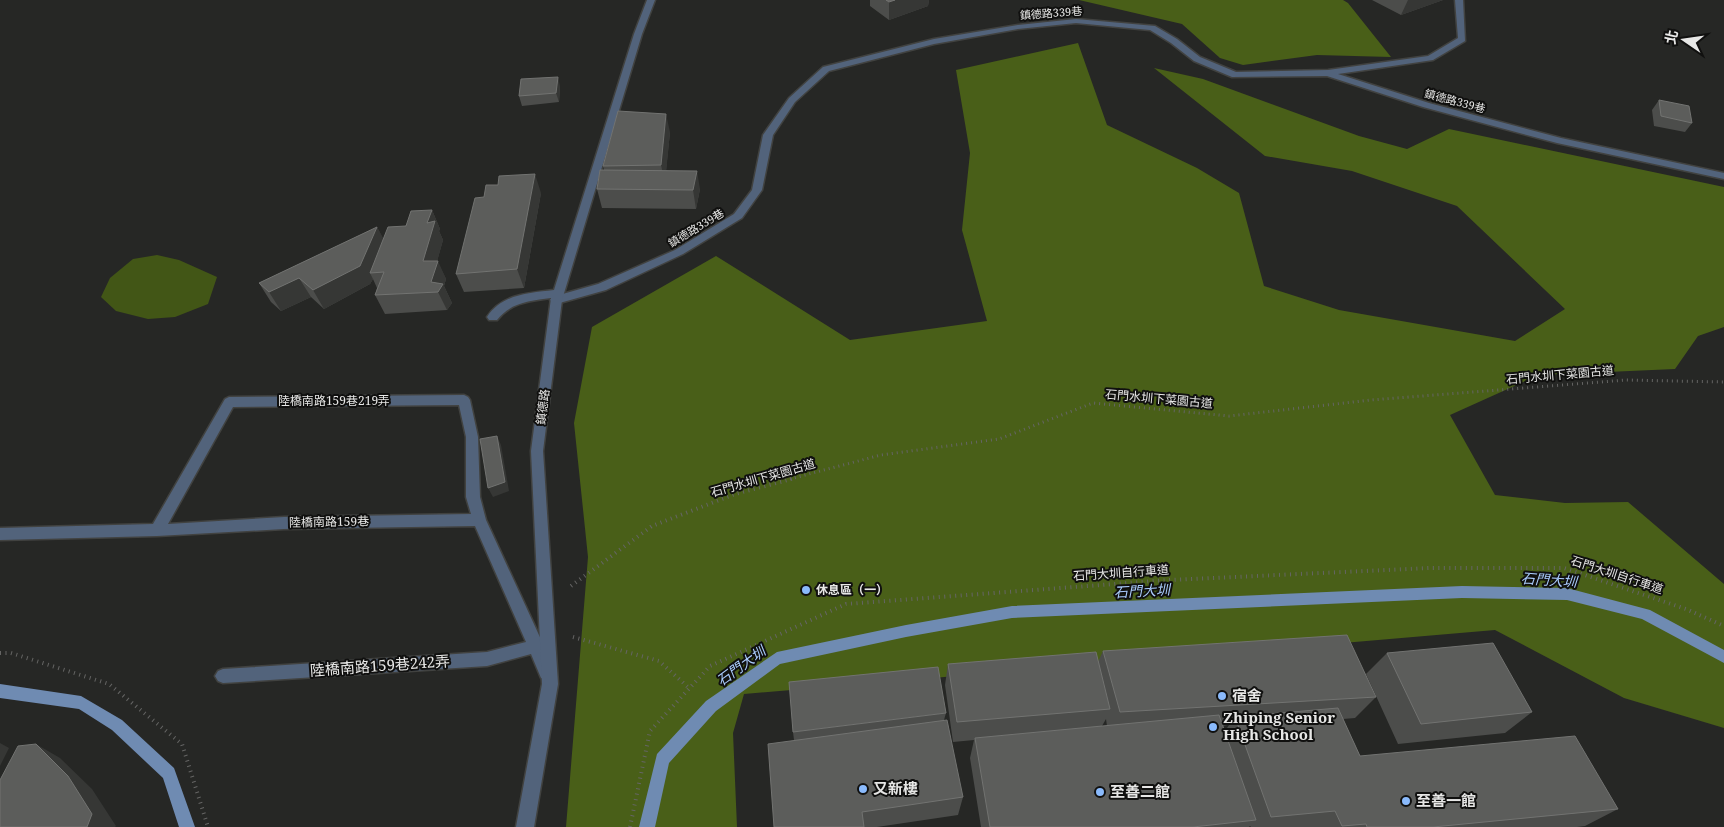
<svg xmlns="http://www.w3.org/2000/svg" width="1724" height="827" font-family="'Noto Serif','Noto Sans TC',serif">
<rect width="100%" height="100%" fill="#262725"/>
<path fill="#425616" d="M157 255 179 260 217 277 208 304 175 317 148 319 116 311 101 297 110 278 133 259Z"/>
<path fill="#495f18" d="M1079 0H1343L1348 3 1391 57 1317 55 1243 65 1220 58 1182 24Z
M1078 43 1107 125 1197 168 1239 193 1264 286 1339 310 1515 341 1565 309 1457 206 1352 171 1265 156 1154 68 1203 79 1359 136 1407 149 1449 129 1724 187V327L1698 336 1675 369 1539 375 1450 415 1495 495 1565 503 1628 502 1724 584V728L1624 698 1495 630 744 694 733 733 737 827H566L588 557 574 423 592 327 716 256 850 340 987 321 962 230 970 153 956 70Z"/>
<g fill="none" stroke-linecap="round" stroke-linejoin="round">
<path fill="#6f8bb2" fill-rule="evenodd" d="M1462 586 1567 588 1650 610 1724 650V663L1642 619 1567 600 1462 598 1012 618 906 637 780 664 716 711 669 763 655 827H639L657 754 706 701 777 652 906 625 1012 606Z
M0 684 81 696 122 720 174 768 195 827H179L163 778 112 730 79 709 0 698Z"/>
<defs>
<path id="lane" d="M1455 0H1463L1465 41 1433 60 1338 74 1429 103 1561 138 1724 173V179L1557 143 1423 107 1327 76 1232 77 1194 61 1171 43 1150 30 1076 23 1018 29 934 44 829 71 795 102 773 135 762 190 742 218 683 254 606 290 556 304 550 300 552 297 598 284 675 250 734 214 752 190 763 135 789 98 823 67 934 39 1018 25 1076 19 1155 26 1177 39 1200 57 1236 72 1328 70 1428 56 1458 38Z
M464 395 468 397 470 400 478 437 480 497 486 520 544 646 554 673 551 678 546 680 541 678 531 654 487 666 223 683 218 681 215 676 218 671 223 669 487 652 526 642 475 526 284 529 157 536 0 540V528L153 524 225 399 229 397ZM459 405 466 437V497L471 514 284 517 168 524 233 407Z"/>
<path id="street" d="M647 0H655L642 34 562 300 543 451 558 684 534 827H516L542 684 531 451 551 298C530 301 511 302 497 320H489L487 317C502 294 529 293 554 290L634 34Z"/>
</defs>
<use href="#lane" stroke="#414240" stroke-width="3"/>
<use href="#street" stroke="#414240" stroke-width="3"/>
<path stroke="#656564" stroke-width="3" stroke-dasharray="1 4" stroke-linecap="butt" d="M790 479 881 455 999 439 1093 403 1229 416 1371 400 1626 380 1724 382"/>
<path stroke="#656564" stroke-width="4" stroke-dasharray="1 4.5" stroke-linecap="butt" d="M571 586 652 526 735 494 795 478
M573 637 659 661 689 688
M0 653H11L109 684 182 744 208 827
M630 827 650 731 710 666 846 604 1168 580 1430 568H1564L1686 609 1724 626"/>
<use href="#lane" fill="#52637b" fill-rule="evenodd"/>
<use href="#street" fill="#52637b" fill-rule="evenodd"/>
</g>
<path fill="#4c4d4b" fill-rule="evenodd" d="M870 0H929L928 6 889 20 870 6Z
M1372 0H1443L1401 15Z
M560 86 559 102 522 106 519 96Z
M1659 100 1692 123 1685 132 1654 126 1652 110Z
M670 132 666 170 700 189 696 209 602 208 597 189 604 170 603 166Z
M541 193 524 288 464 292 456 274Z
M432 210 440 229 439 231 443 240 437 261 446 279 444 286 452 303 447 310 385 314 375 295 377 288 373 279 370 284 324 309 311 297 281 311 271 302 259 283 377 227 383 239Z
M1103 651 1376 697 1355 718 1343 719 1360 756 1618 809 1585 826 1577 827H1251L1250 826 1249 827H981L970 758 974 740 953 742 945 685 948 664 1098 662ZM1106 719 1107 726H1102ZM1227 725H1229L1225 731 1223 726Z
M1387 653 1532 712 1505 733 1398 744 1366 674Z
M946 713 944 720 963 797 958 815 877 827H774L794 740 793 732Z"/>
<path fill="#363735" d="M895 0H929L928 6 889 20V2Z
M1408 0H1443L1401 15Z
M558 77 560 86 559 102 556 93Z
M666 114 670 132 665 184 661 165Z
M697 171 700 189 696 209 693 190Z
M535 174 541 193 524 288 517 269Z
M432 210 440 229 439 231 443 240 432 280 423 261 427 223Z
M377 227 387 245 370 273 373 279 370 284 324 309 313 290Z
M438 261 446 279 444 286 452 303 447 310 438 292 431 282Z
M299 278 311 297 281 311 269 292Z
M497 436 501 445 509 491 493 497 488 488Z
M0 743 9 748 0 766Z
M36 744 60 758 92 789 116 826 115 827H87Z"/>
<path fill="#5c5d5b" stroke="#727371" d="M886 0H895L889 2Z
M558 77 556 93 519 96 521 79Z
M1659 100 1689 106 1692 123 1661 116Z
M618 111 666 114 661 165 603 166Z
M600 170 697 171 693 190 597 189Z
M535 174 517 269 456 274 475 198 484 197 486 185H498L499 176Z
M432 210 427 223 435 221 423 261H438L431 282 443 284 438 292 375 295 384 272 370 273 388 227 406 226 411 211Z
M377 227 360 266 313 290 299 278 269 292 259 283Z
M497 436 505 482 488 488 480 439Z
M1347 635 1376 697 1120 712 1103 651Z
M1493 643 1532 712 1421 724 1387 653Z
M1096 652 1110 709 957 722 948 664Z
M938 667 946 713 793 732 789 682Z
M1338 708 1360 756 1575 736 1618 809 1433 827H1367L1366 824 1342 826 1335 811 1271 817 1235 717Z
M1219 715 1256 820 1193 827H990L975 738Z
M947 720 963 797 862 812 864 827H774L768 744Z
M36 744 68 776 92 814 87 827H0V780L18 746Z"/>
<g fill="#8abafc" stroke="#10100f" stroke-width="2">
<circle cx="806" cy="590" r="5"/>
<circle cx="1222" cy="696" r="5"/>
<circle cx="1213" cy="727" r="5"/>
<circle cx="863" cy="789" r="5"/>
<circle cx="1100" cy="792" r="5"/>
<circle cx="1406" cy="801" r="5"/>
</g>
<g text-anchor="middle" stroke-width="4" stroke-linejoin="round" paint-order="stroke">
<g font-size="11" fill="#e7e7e6" stroke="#10100f">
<text transform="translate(1051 13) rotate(-4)" y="4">鎮德路339巷</text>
<text transform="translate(1455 101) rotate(15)" y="4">鎮德路339巷</text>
<text transform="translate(696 228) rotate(-31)" y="4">鎮德路339巷</text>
</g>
<g font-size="12" fill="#e7e7e6" stroke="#10100f">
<text transform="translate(1560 375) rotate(-5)" y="4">石門水圳下菜園古道</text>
<text transform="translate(1159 399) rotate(5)" y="4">石門水圳下菜園古道</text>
<text x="334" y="405">陸橋南路159巷219弄</text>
<text transform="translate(543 407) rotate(-83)" y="4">鎮德路</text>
<text transform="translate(763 478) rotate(-16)" y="4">石門水圳下菜園古道</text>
<text transform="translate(329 522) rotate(-1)" y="4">陸橋南路159巷</text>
<text transform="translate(1121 573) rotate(-4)" y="4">石門大圳自行車道</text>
<text transform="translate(1617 575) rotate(18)" y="4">石門大圳自行車道</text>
</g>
<g font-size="12" font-weight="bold" fill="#e7e7e6" stroke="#10100f" text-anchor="start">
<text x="816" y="594">休息區（一）</text>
</g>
<g font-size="14" font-style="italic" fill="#aaccfd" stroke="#10100f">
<text transform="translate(1549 580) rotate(4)" y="5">石門大圳</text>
<text transform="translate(1142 591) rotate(-3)" y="5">石門大圳</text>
<text transform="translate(741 666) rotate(-36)" y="5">石門大圳</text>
</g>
<g font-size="15" fill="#e7e7e6" stroke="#10100f">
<text transform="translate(380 666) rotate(-4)" y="5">陸橋南路159巷242弄</text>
</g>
<g font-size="15" font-weight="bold" fill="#e7e7e6" stroke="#10100f" text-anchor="start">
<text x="1232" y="701">宿舍</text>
<text x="1223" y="723">Zhiping Senior<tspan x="1223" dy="17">High School</tspan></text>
<text x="873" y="794">又新樓</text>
<text x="1110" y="797">至善二館</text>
<text x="1416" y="806">至善一館</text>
</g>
</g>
<g transform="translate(1684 40) rotate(283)" stroke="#10100f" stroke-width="4" paint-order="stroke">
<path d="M0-4L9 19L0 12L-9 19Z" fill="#e7e7e6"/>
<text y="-8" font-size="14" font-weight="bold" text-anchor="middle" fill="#e7e7e6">北</text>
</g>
</svg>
